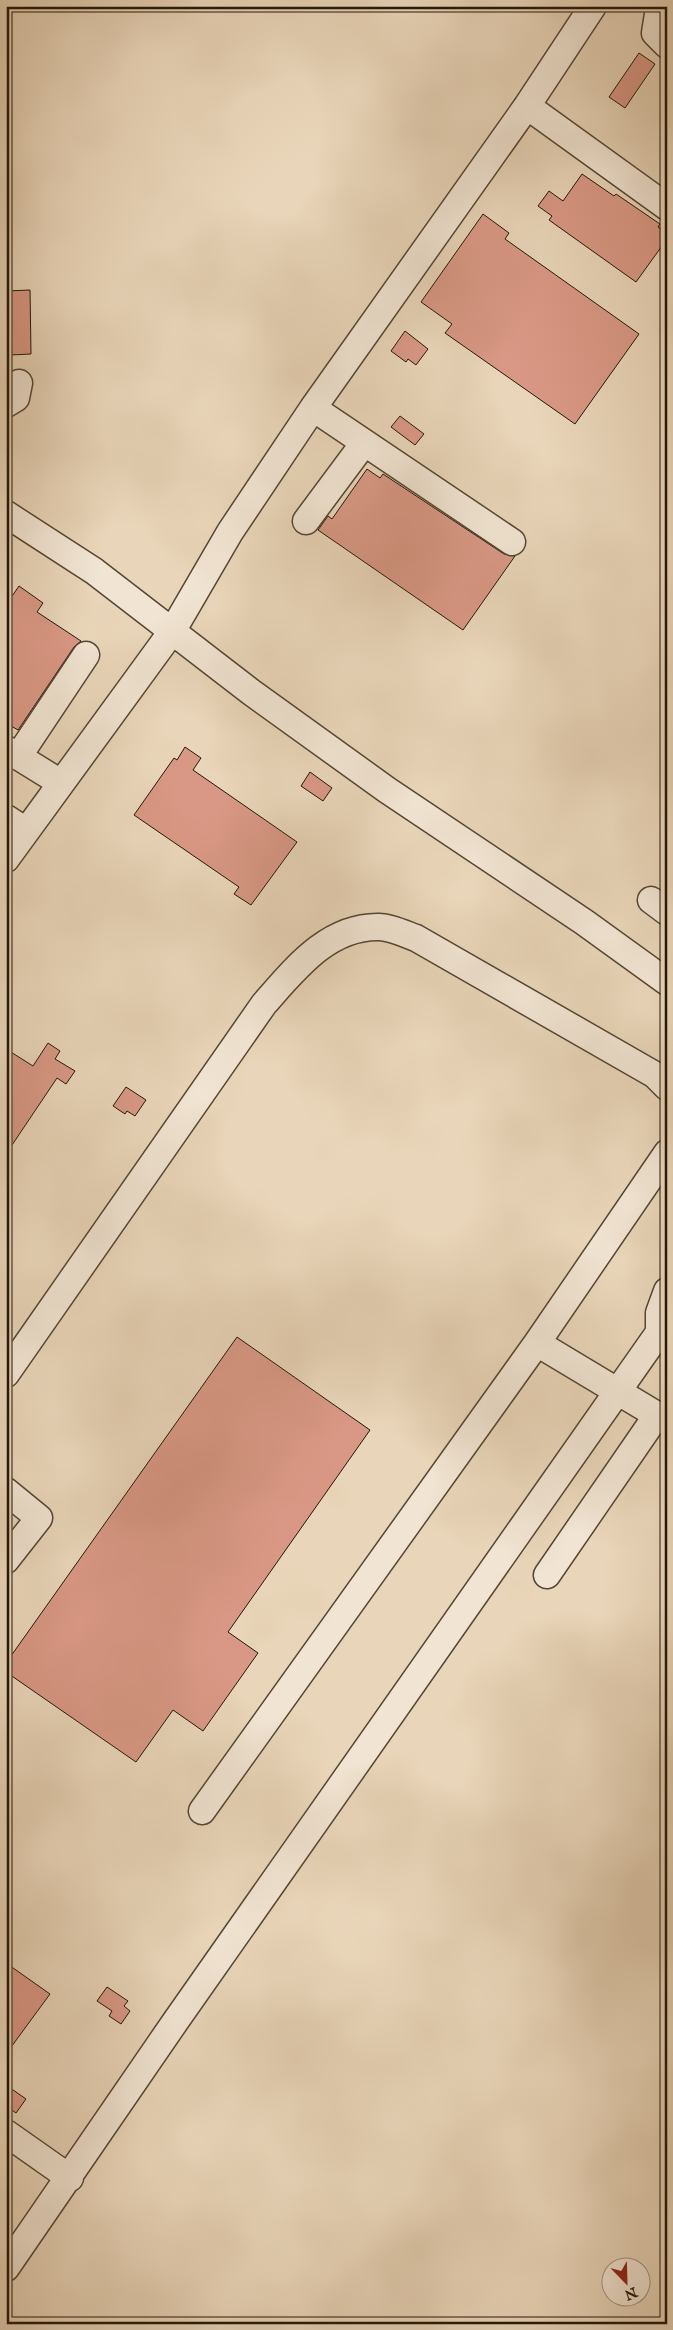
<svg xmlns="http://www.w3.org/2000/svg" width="673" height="2330" font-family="'IM FELL English',serif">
<rect width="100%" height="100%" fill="#e9d5b9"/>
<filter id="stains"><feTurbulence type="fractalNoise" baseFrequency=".004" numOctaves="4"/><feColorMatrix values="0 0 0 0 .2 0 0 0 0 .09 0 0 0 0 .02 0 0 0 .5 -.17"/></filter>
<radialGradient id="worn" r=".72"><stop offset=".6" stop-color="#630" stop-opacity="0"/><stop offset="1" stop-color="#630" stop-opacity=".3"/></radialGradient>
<path fill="#d99885" stroke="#231708" d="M639 53 655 64 625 108 609 97Z
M582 174 614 196 616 194 660 224 658 227 667 233V239L636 282 549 220 552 216 538 206 549 191 563 201Z
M483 214 509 233 505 239 639 334 575 424 445 333 452 324 421 302Z
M30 290 31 354 10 355 9 321H6V291Z
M405 331 428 349 416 365 408 359 406 362 391 351Z
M400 416 424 434 415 445 391 427Z
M367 469 380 478 383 474 504 554 515 556 463 630 318 530 328 516 332 519Z
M19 586 43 603 37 612 81 641 74 647 18 730 6 723V605Z
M185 747 201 758 193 770 297 842 251 905 234 894 239 887 134 815 174 758 177 760Z
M310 772 332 788 323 801 301 786Z
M48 1043 60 1051 55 1059 75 1071 66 1084 57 1078 6 1154V1049L33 1066Z
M126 1087 146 1100 135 1116 127 1111 125 1114 113 1106Z
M237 1337 370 1430 228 1632 258 1653 203 1731 173 1710 136 1762 6 1672V1663Z
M6 1963 50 1994 6 2054Z
M107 1987 128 2001 124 2006 130 2011 121 2024 109 2016 112 2011 97 2001Z
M6 2085 26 2099 16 2113 6 2106Z"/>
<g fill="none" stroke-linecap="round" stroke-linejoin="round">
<defs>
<path id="minor" d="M663 6 658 14 655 33 667 45
M527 106 667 207
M6 404 16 398 19 383
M313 408 512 542
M6 514 94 571 251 692 387 790 584 922 667 982
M306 521 364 443
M6 749 61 783
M18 757 86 655
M6 818 26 831
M6 859 173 630 230 532 313 408 527 106 593 6
M651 900 667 912
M659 1329V1313L667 1291
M537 1343 667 1421
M6 1374 264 1004C295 969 328 926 379 927 390 927 405 934 416 938L655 1075 667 1087
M6 1491 39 1518 6 1560
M547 1575 657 1415
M202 1811 537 1343 667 1153
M6 2133 70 2178
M6 2268 175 2022 667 1321"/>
</defs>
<use href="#minor" stroke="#544634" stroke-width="29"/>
<use href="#minor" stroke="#f1e4d2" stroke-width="26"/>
</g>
<rect width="673" height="2330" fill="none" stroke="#e9d5b9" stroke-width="25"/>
<rect x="8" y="8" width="658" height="2315" fill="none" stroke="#231708" stroke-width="2.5"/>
<rect x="12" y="12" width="648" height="2305" fill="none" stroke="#231708"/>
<g transform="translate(626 2282) rotate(157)"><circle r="24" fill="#f1e4d2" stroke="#9f9281"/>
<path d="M0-4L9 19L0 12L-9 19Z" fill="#8f2418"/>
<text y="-8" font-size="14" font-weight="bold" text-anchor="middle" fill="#231708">N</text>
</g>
<rect width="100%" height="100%" filter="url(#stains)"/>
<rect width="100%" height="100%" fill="url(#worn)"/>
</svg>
